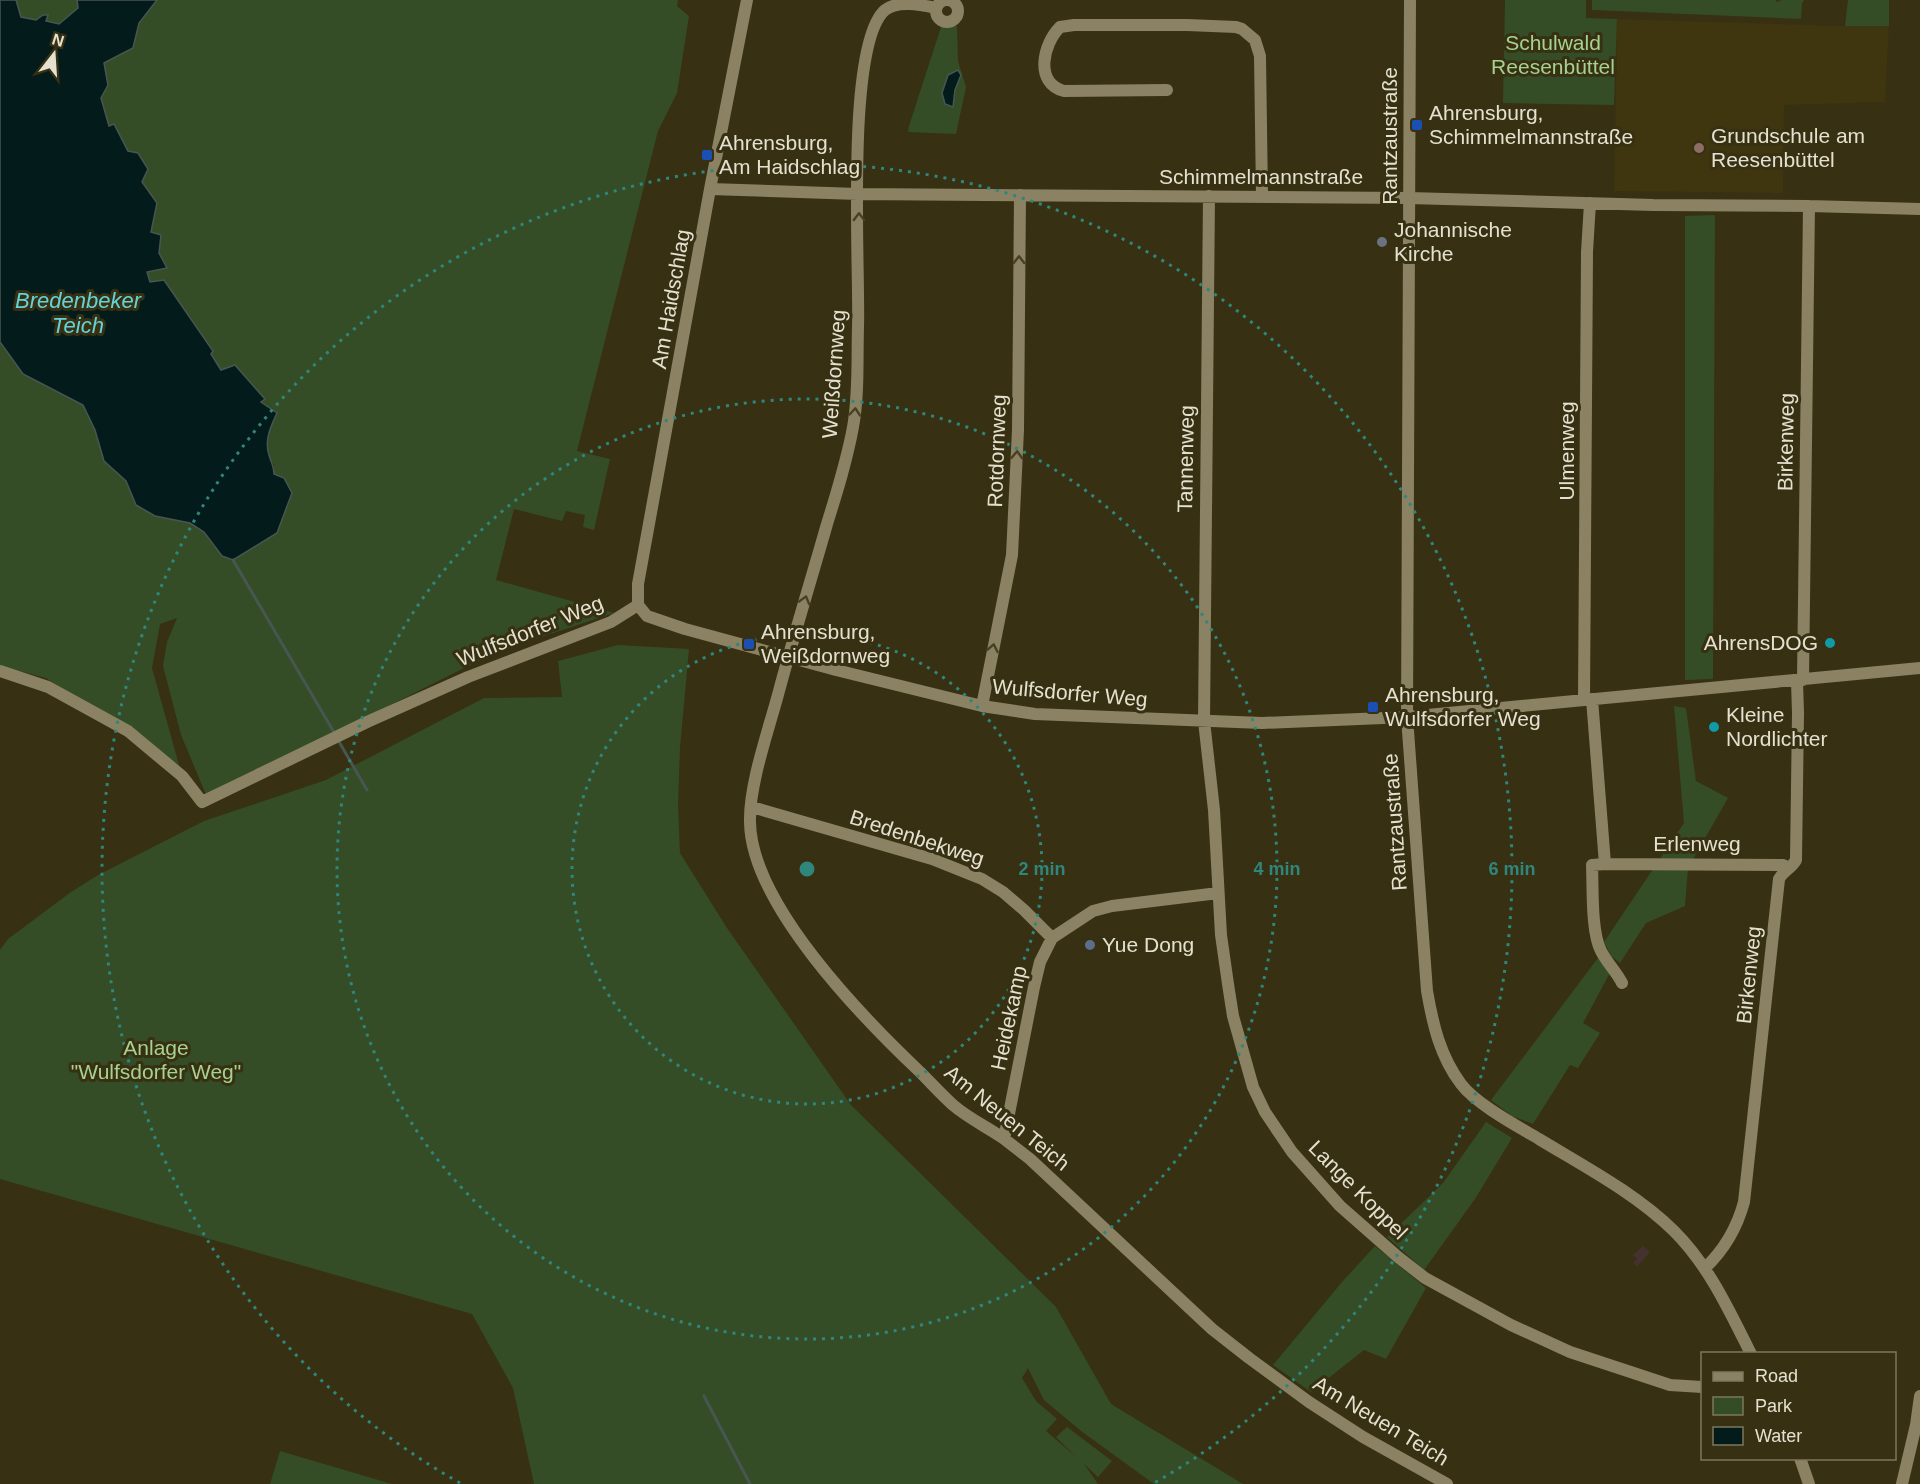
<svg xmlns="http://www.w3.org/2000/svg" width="1920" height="1484" font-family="Helvetica,sans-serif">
<rect width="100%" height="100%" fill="#373012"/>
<path fill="#463131" d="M1643 1246 1650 1252 1637 1267 1633 1263 1637 1259 1633 1255Z"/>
<path fill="#3f350e" d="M1617 19 1845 26H1889L1885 102 1784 105 1783 193 1614 191Z"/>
<path fill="#344d26" d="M16 0H77L78 8 59 24 45 21 48 16 43 15 36 20 21 17Z
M157 0H678L677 6 689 16 677 93 658 131 577 451 610 459 594 530 583 527 585 515 566 511 562 521 514 509 496 580 614 613 496 652 207 797 181 735 163 666 167 642 177 618 160 624 152 668 179 765 46 678 0 666V342L61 394 83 405 95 430 104 461 126 481 136 505 155 516 190 523 204 532 214 547 284 512 292 493 274 474V465L268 455V432L261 401 265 399 221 370 211 354 213 350 164 281 150 283 147 272 167 267 159 253 160 235 151 233 157 203 142 182 148 169 138 153 128 151 114 125 109 126 101 98 108 85 104 63 133 48 139 23Z
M1505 0H1586V18L1617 19 1614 105 1503 103Z
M1592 0H1776V2L1782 0H1804L1802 3 1801 19 1592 10Z
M1848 0H1889V26H1845Z
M957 26 958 61 966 87 956 134 908 132 909 126 941 27Z
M1715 215 1713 679 1685 680V216Z
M618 645 689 649 680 747 678 804 680 853 727 928 851 1105 1056 1307 1111 1404 1243 1484H1154L1081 1431 1044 1400 1028 1368 1022 1378 1036 1401 1057 1419 1046 1431 1075 1456 1056 1437 1067 1427 1112 1461 1098 1477 1084 1464 1098 1484H534L513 1388 472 1314 0 1179V950L8 939 71 892 98 875 204 821 326 780 484 698 562 697 558 661Z
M1674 706 1686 708 1696 781 1728 798 1688 868 1685 906 1646 923 1620 963 1611 956 1604 942 1684 823Z
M1598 958 1610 973 1583 1023 1600 1033 1578 1068 1570 1065 1533 1124 1512 1116 1491 1100Z
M1486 1122 1512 1138 1475 1199 1424 1270 1387 1237 1443 1183Z
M1375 1246 1426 1288 1386 1359 1364 1350 1311 1392 1273 1365 1342 1282Z
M280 1451 392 1484H270Z"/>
<path fill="#041b1c" stroke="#485652" stroke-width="1.5" d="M0 0H16L21 17 36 20 43 15H48L46 21 59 24 78 8 77 0H157L139 23 133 48 104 63 108 85 101 98 109 126 114 124 128 151 138 153 148 169 142 182 157 203 151 232 161 235 159 253 167 268 147 272 150 282 164 280 213 351 211 354 221 370 235 365 265 399 261 402 277 413C271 426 264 440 269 455 271 463 274 465 274 474L284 478 292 493 277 533 233 560 222 556 204 532 190 523 155 516 136 505 126 481 104 461 95 430 83 405 23 374 0 342Z
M958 70 961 75 955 90 953 107 945 104 942 93 948 75Z"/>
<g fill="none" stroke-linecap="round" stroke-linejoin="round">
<path stroke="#485652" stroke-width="3" d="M233 560 335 734
M338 740 367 790
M704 1396 750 1484"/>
<path stroke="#8a8262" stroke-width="12" d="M936 11a11 11 0 1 1 22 0a11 11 0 1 1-22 0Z
M1410 0 1407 717 1427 991C1433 1025 1440 1056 1461 1084 1476 1104 1517 1126 1539 1139 1585 1167 1635 1193 1674 1231 1709 1266 1729 1310 1751 1354
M936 8C921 5 898 0 885 10 845 45 860 268 858 327 857 360 859 394 853 427 847 460 837 492 827 524 811 580 794 635 779 691 769 729 749 784 750 822 751 904 863 1018 920 1072 931 1083 942 1095 953 1105 968 1118 987 1127 1003 1138 1012 1145 1021 1152 1030 1159L1212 1329 1249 1358 1309 1402 1363 1437 1447 1484
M1167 90 1064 91C1034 83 1043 44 1060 27L1074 25H1187L1236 27 1242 29 1255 40 1260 56 1262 197
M710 189 858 194 1409 198 1653 205 1809 206 1920 209
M1209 196 1204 721 1214 810 1221 935 1228 984 1233 1016 1253 1087 1265 1112 1292 1152 1340 1206 1398 1257 1425 1278 1511 1325 1570 1352 1670 1385 1702 1387
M638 605 647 616 685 629 836 670 982 706 1035 714 1262 723 1407 717 1920 668
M638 605V584L710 189 747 0
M0 671 48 687 128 731 182 776 202 802 367 722 468 677 611 622 638 605
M1803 680 1809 206
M1592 699 1605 864 1592 865C1593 887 1591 932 1601 951 1607 963 1616 971 1622 983
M1584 700 1587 252 1590 203
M982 706 1012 555 1018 430 1020 195
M752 807 932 859 982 879 1003 892 1024 910 1052 938
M1605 864 1783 865 1788 868
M1004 1139 1034 987 1040 962 1052 938 1093 911 1112 906 1218 893
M1705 1268C1725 1249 1737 1228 1744 1202L1779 879C1783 871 1792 868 1796 860L1798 713 1797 681
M1800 1458 1809 1484
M1902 1484 1916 1425 1920 1396"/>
</g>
<defs><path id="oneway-chevron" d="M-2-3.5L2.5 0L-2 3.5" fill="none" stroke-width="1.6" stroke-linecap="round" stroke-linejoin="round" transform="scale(1.5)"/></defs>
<g stroke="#484022">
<use href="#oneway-chevron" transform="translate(859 217) rotate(-90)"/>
<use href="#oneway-chevron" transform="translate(1019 260) rotate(-90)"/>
<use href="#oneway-chevron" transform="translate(855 412) rotate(-85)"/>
<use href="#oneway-chevron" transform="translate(1017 455) rotate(-88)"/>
<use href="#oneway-chevron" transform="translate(805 600) rotate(-74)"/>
<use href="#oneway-chevron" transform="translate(993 648) rotate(-79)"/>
</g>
<g fill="none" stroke="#2f867d" stroke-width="3" stroke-dasharray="3 6">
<circle cx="807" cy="869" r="235"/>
<circle cx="807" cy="869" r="470"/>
<path d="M460 1483A705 705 0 1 1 1154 1483"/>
</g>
<g fill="#1a4fb4" stroke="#373012" stroke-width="2">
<rect x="1411" y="119" width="12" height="12" rx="3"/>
<rect x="701" y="149" width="12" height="12" rx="3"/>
<rect x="743" y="638" width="12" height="12" rx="3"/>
<rect x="1367" y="701" width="12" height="12" rx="3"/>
</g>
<circle fill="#8d6e63" stroke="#373012" stroke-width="2" cx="1699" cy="148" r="6"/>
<circle fill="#6b7280" stroke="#373012" stroke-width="2" cx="1382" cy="242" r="6"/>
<g fill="#0f9aa8" stroke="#373012" stroke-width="2">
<circle cx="1830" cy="643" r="6"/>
<circle cx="1714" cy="727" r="6"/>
</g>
<circle fill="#5c6f8a" stroke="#373012" stroke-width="2" cx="1090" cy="945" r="6"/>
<g text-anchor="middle" stroke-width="6" stroke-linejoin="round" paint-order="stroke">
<g font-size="21" fill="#a5d28f" stroke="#373012">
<text x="1553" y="50">Schulwald<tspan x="1553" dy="24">Reesenbüttel</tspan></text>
<text x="156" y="1055">Anlage<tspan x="156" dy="24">"Wulfsdorfer Weg"</tspan></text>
</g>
<g font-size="21" fill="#e5e1d0" stroke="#373012" text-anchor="start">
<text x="1429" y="120">Ahrensburg,<tspan x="1429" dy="24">Schimmelmannstraße</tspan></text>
<text x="1711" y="143">Grundschule am<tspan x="1711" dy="24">Reesenbüttel</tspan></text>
<text x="719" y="150">Ahrensburg,<tspan x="719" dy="24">Am Haidschlag</tspan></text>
<text x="1394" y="237">Johannische<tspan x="1394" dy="24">Kirche</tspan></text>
<text x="761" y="639">Ahrensburg,<tspan x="761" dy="24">Weißdornweg</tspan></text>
<text x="1818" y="650" text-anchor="end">AhrensDOG</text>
<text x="1385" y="702">Ahrensburg,<tspan x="1385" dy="24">Wulfsdorfer Weg</tspan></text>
<text x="1726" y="722">Kleine<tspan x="1726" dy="24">Nordlichter</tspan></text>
<text x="1102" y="952">Yue Dong</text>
</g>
<g font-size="21" fill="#e5e1d0" stroke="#373012">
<text transform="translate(1390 136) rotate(-90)" y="7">Rantzaustraße</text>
<text x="1261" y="184">Schimmelmannstraße</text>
<text transform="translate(671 299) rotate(-80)" y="7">Am Haidschlag</text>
<text transform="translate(834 374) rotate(-86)" y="7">Weißdornweg</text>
<text transform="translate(1786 442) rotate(-89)" y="7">Birkenweg</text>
<text transform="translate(997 451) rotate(-88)" y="7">Rotdornweg</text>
<text transform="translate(1567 451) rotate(-90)" y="7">Ulmenweg</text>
<text transform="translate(1186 459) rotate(-89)" y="7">Tannenweg</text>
<text transform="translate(530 631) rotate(-22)" y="7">Wulfsdorfer Weg</text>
<text transform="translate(1070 693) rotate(5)" y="7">Wulfsdorfer Weg</text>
<text transform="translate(1395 822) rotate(-94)" y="7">Rantzaustraße</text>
<text transform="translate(917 838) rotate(18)" y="7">Bredenbekweg</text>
<text x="1697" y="851">Erlenweg</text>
<text transform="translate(1749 975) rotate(-84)" y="7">Birkenweg</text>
<text transform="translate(1009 1018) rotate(-78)" y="7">Heidekamp</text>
<text transform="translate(1007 1118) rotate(39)" y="7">Am Neuen Teich</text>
<text transform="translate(1358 1190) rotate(45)" y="7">Lange Koppel</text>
<text transform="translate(1381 1421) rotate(31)" y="7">Am Neuen Teich</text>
</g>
<g font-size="22" font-style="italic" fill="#62d4d9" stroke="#373012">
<text x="78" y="308">Bredenbeker<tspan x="78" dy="25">Teich</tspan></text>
</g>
</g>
<circle cx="807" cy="869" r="9" fill="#2f867d" stroke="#373012" stroke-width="3"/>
<g font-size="18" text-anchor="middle" font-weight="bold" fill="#2f867d" stroke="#373012" stroke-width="6" stroke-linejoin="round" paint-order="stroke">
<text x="1042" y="875">2 min</text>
<text x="1277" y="875">4 min</text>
<text x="1512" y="875">6 min</text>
</g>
<rect x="1701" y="1352" width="195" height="108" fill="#373012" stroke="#7d775e" stroke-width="1.5"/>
<rect x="1713" y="1372" width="30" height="9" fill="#8a8262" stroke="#7d775e" stroke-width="1.5"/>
<text x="1755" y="1382" font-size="18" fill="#e5e1d0">Road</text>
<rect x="1713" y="1397" width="30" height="18" fill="#344d26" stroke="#7d775e" stroke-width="1.5"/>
<text x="1755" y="1412" font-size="18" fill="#e5e1d0">Park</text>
<rect x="1713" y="1427" width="30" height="18" fill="#041b1c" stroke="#7d775e" stroke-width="1.5"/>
<text x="1755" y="1442" font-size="18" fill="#e5e1d0">Water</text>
<g transform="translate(54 54) rotate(17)" stroke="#373012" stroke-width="4.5" paint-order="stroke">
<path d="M0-4.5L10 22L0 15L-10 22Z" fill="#e5e1d0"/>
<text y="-9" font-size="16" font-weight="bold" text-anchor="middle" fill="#e5e1d0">N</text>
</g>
</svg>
